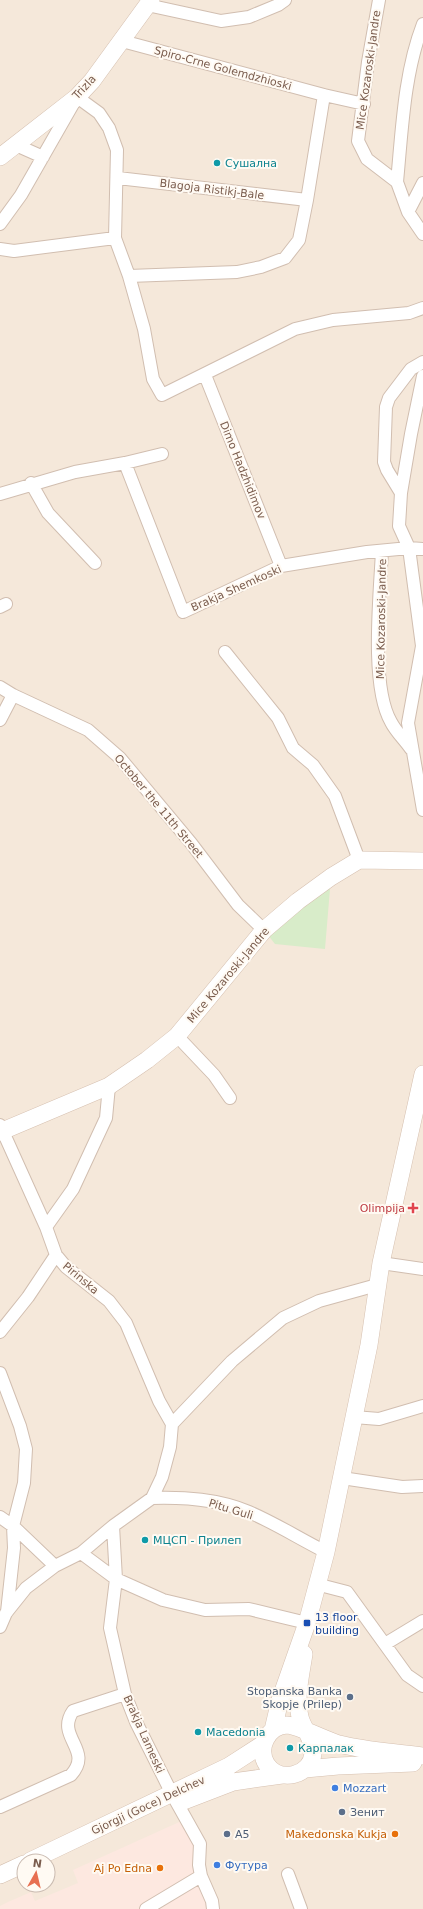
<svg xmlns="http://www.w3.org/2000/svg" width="423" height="1909" font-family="'DejaVu Sans',sans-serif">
<rect width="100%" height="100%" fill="#fdf6ec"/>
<path fill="#f5e8da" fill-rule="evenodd" d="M0 0H423V1909H0ZM24 1861H48V1885H24Z"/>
<path fill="#fde8e0" d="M186 1819 213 1909H0V1906L8 1902 31 1892 35 1901 78 1883 73 1870Z"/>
<path fill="#d8ecc9" d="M331 877 325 949 275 944 264 930Z"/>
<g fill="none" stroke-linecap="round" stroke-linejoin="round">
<defs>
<path id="street" d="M379 0 368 62 358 141 367 159 397 182 408 212 423 234
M147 5 221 21 249 17 278 5 285 0
M122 41 324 95 364 104
M16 145 43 157
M118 178 307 200
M397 182C402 130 404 73 423 24
M408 212 423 183
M0 224 21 195 77 97 99 113 109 128 117 150 115 238 129 276 144 329 153 379 162 395 295 329 333 320 409 313 423 308
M0 249 14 251 115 238
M129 276 237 272 261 267 285 258 299 240 307 200 324 95
M205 375 281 566
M423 376 411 434 401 493 399 526 409 548 422 646 408 723 423 810
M125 463 183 612 281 566 367 552 409 548 423 549
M31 483 48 513 95 563
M401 493 387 470 384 462 386 407 389 398 411 369 423 362
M0 494 75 472 125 463 162 454
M382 551C380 594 370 686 391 722 396 732 405 740 411 749
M0 607 6 604
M225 652 278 718 293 748 313 765 335 796 359 860
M0 687 13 695 88 730 120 758 191 843 238 905 264 930
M0 720 13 695
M177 1036 214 1075 230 1098
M0 1125 46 1227 56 1255 66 1267 109 1301 126 1323 159 1401 172 1424
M46 1227 73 1189 106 1118 109 1086
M381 1263 423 1269
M0 1332 28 1297 56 1255
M0 1373 20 1426 26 1449 24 1483 13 1526 14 1548 7 1612
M354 1417 379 1419 423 1406
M342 1478 402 1487 423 1486
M152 1498C185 1497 218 1499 249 1512 275 1523 300 1539 326 1552
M0 1517 13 1526 55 1566
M113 1526 116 1579 110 1628 125 1694 136 1722 172 1794 200 1844 199 1865 201 1876 212 1901 213 1909
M81 1553 116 1579 163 1600 205 1610 249 1609 307 1623
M316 1584 347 1592 407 1675 423 1686
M0 1627 6 1613 26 1588 55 1566 81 1553 113 1526 152 1498 162 1477 170 1447 172 1424 232 1361 283 1318 319 1301 377 1285
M385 1644 423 1621
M0 1807 71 1775C94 1750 55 1737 73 1711L125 1694
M288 1874 301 1909
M146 1909 201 1876"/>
<path id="secondary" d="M0 157 77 97 92 81 151 0
M0 1132 109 1086 147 1060 177 1036 264 930 298 901 331 877 359 860 423 861
M304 1654C301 1674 295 1698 300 1717 303 1730 315 1740 313 1754 310 1776 280 1783 267 1765 256 1748 268 1726 287 1725 296 1725 326 1740 339 1744 366 1751 395 1752 423 1756
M273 1730 280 1700 307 1623 326 1552 369 1345 381 1263 423 1074
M305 1769 338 1766 413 1763
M181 1802 233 1782 282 1775
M30 1861 229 1766 263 1744
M0 1875 24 1864"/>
</defs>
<use href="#street" stroke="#d1beb0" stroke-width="14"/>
<use href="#secondary" stroke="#d6c0b0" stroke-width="18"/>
<use href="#street" stroke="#fff" stroke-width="12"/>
<use href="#secondary" stroke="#fff" stroke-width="17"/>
</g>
<g fill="#0f9aa8" stroke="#fffaf3" stroke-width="1.5">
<circle cx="217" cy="163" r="4"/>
<circle cx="145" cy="1540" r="4"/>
<circle cx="198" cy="1732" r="4"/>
<circle cx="290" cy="1748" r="4"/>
</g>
<path fill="#e0444e" stroke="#fffaf3" stroke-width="1.5" d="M411 1202h4v4h4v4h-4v4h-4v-4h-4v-4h4z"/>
<rect fill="#1a4fb4" stroke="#fffaf3" stroke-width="1.5" x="303" y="1619" width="8" height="8" rx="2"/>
<g fill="#5c6f8a" stroke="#fffaf3" stroke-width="1.5">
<circle cx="350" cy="1697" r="4"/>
<circle cx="342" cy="1812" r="4"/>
<circle cx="227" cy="1834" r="4"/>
</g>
<g fill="#3f7fe0" stroke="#fffaf3" stroke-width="1.5">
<circle cx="335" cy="1788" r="4"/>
<circle cx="217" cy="1865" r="4"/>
</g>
<g fill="#e8710a" stroke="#fffaf3" stroke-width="1.5">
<circle cx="395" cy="1834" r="4"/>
<circle cx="160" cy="1868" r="4"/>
</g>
<g text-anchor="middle" stroke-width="4" stroke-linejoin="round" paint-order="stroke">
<g font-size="11" fill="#7a5c4d" stroke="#fffaf3">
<text transform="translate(223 68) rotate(15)" y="4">Spiro-Crne Golemdzhioski</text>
<text transform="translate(368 70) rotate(-82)" y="4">Mice Kozaroski-Jandre</text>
<text transform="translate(84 87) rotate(-47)" y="4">Trizla</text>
<text transform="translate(212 189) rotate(7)" y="4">Blagoja Ristikj-Bale</text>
<text transform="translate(243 470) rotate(68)" y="4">Dimo Hadzhidimov</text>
<text transform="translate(236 588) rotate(-24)" y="4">Brakja Shemkoski</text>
<text transform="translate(381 619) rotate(-89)" y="4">Mice Kozaroski-Jandre</text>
<text transform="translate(159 806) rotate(50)" y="4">October the 11th Street</text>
<text transform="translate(228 975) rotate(-50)" y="4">Mice Kozaroski-Jandre</text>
<text transform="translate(81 1278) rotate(40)" y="4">Pirinska</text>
<text transform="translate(231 1509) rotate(17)" y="4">Pitu Guli</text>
<text transform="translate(144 1734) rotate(66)" y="4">Brakja Lameski</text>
<text transform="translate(148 1805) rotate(-25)" y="4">Gjorgji (Goce) Delchev</text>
</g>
<g font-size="11" fill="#0d838f" stroke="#fffaf3" text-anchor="start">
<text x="225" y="167">Сушална</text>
<text x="153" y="1544">МЦСП - Прилеп</text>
<text x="206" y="1736">Macedonia</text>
<text x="298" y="1752">Карпалак</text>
</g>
<g font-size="11" fill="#be3a42" stroke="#fffaf3" text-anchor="end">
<text x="405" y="1212">Olimpija</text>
</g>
<g font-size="11" fill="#164399" stroke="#fffaf3" text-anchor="start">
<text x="315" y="1621">13 floor<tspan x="315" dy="13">building</tspan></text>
</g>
<g font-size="11" fill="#4e5e75" stroke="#fffaf3" text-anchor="start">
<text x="342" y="1695" text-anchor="end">Stopanska Banka<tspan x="342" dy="13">Skopje (Prilep)</tspan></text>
<text x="350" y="1816">Зенит</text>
<text x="235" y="1838">A5</text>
</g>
<g font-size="11" fill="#366cbe" stroke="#fffaf3" text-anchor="start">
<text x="343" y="1792">Mozzart</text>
<text x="225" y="1869">Футура</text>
</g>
<g font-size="11" fill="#c56008" stroke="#fffaf3" text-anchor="end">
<text x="387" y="1838">Makedonska Kukja</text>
<text x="152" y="1872">Aj Po Edna</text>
</g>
</g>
<g transform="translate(36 1873) rotate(8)"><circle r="19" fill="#fffaf3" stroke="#cabbb1"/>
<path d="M0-3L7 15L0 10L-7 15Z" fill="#e76f51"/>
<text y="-6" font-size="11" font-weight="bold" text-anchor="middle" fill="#7a5c4d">N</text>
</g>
</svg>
